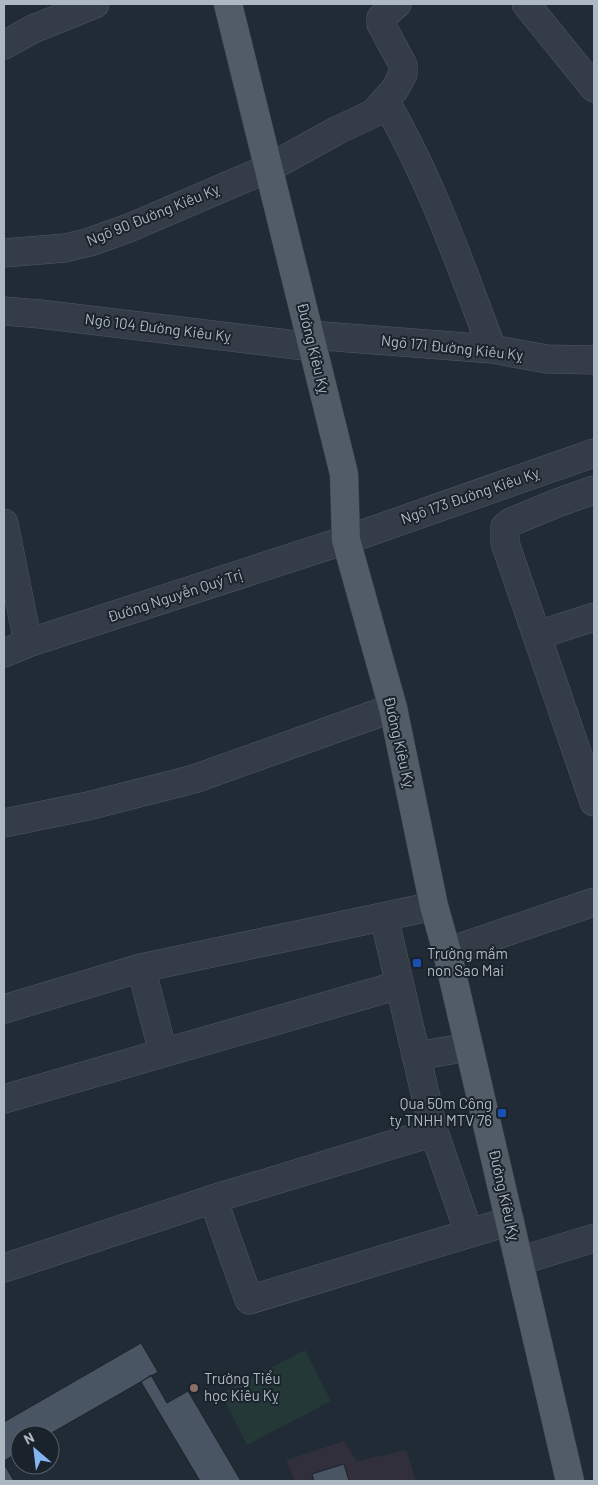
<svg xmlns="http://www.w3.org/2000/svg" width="598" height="1485" font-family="Barlow,sans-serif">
<rect width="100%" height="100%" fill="#212b36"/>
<path fill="#302f3b" d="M344 1441 357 1461 406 1450 416 1481H295L286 1460Z"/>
<path fill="#243838" d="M305 1350 331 1401 247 1445 221 1393Z"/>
<path fill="#495562" stroke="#1c242d" d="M141 1343 158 1372 48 1435H20V1451L4 1461V1422Z
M151 1375 167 1403 188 1391 241 1481H200L141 1382Z
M4 1464 14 1481H4Z
M344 1464 349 1481H314L312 1474Z"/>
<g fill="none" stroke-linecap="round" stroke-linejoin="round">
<defs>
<path id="minor" d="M526 4 594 88
M4 45 33 29 95 4
M385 101C430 177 461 266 492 349
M4 253 65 248 90 242 129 228 269 168 338 130 374 113 395 89 403 74V65L381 24V18L397 4
M4 311 40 314 313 347
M310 335 492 349 547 359 594 360
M594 490 557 503 511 522 505 527V543L594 802
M4 523 28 643
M538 635 594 617
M4 653 28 643 346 540 594 453
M4 823 88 806 194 779 393 708
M447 952 594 902
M141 968 163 1052
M4 1009 141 968 434 906
M416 1056 469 1047
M4 1099 399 985
M434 1132 469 1233
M213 1199 249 1300 510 1221
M519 1261 594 1238
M4 1268 213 1199 434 1132 384 917"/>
<path id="major" d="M228 4 344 474 346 540 393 708 434 906 447 952 570 1481"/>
</defs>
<use href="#minor" stroke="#4f5861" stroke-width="29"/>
<use href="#major" stroke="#3e4650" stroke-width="29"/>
<use href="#minor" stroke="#343d47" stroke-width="28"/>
<use href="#major" stroke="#525c67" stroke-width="28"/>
</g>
<g fill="#1a4fb4" stroke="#1a222b" stroke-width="2">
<rect x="412" y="958" width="10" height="10" rx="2.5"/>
<rect x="497" y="1108" width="10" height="10" rx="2.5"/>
</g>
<circle fill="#8d6e63" stroke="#1a222b" stroke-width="2" cx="194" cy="1388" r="5"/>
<g text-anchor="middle" stroke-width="4" stroke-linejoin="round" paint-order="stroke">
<g font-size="15" fill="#aeb8c3" stroke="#1a222b">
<text transform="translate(153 215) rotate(-22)" y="5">Ngõ 90 Đường Kiêu Kỵ</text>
<text transform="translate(158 328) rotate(7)" y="5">Ngõ 104 Đường Kiêu Kỵ</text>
<text transform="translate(313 348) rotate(76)" y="5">Đường Kiêu Kỵ</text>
<text transform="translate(452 348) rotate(6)" y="5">Ngõ 171 Đường Kiêu Kỵ</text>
<text transform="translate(470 496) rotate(-19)" y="5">Ngõ 173 Đường Kiêu Kỵ</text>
<text transform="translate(175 596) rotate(-18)" y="5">Đường Nguyễn Quý Trị</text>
<text transform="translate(399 742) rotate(77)" y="5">Đường Kiêu Kỵ</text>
<text transform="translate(504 1195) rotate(77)" y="5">Đường Kiêu Kỵ</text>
</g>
<g font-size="15" fill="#aeb8c3" stroke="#1a222b" text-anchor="start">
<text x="427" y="959">Trường mầm<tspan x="427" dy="17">non Sao Mai</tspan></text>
<text x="492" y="1109" text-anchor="end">Qua 50m Công<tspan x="492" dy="17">ty TNHH MTV 76</tspan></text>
<text x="204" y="1384">Trường Tiểu<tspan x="204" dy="17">học Kiêu Kỵ</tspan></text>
</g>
</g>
<rect width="598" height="1485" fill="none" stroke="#aeb8c3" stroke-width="10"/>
<g transform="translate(35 1450) rotate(332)"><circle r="24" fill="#1a222b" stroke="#555e68"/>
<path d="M0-4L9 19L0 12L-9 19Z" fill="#84b5f3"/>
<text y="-8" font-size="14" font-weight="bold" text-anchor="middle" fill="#aeb8c3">N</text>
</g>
</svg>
